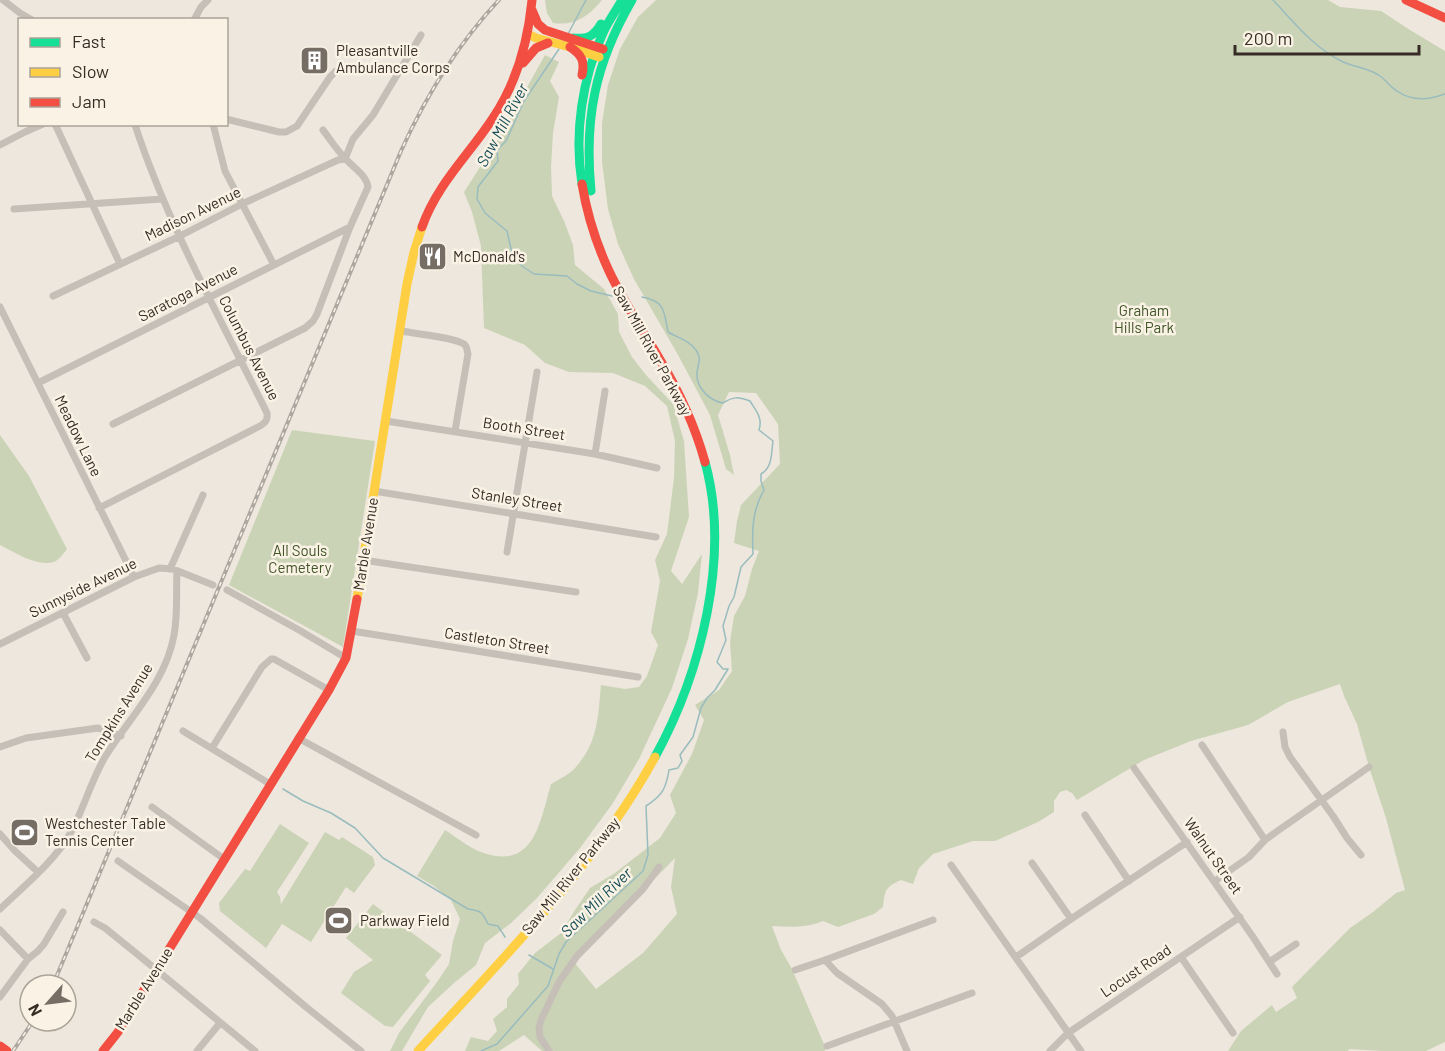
<svg xmlns="http://www.w3.org/2000/svg" width="1445" height="1051" font-family="Barlow,sans-serif">
<rect width="100%" height="100%" fill="#ede7dd"/>
<path fill="#cbd3b6" fill-rule="evenodd" d="M545 0H602C588 17 575 26 553 23L547 13Z
M656 0H1328L1340 7 1381 11 1410 30 1445 51V1042L1426 1051H1382L1349 1049 1348 1051H1228L1241 1031 1272 1005 1276 1012 1297 998 1292 987 1350 928 1373 912 1396 893 1405 890 1386 818 1369 767 1357 724 1344 696 1340 684 1288 702 1248 725 1191 741 1144 760 1077 800 1072 793 1066 790 1060 792 1054 801V812L1038 822 995 841H973L933 854 919 868 913 884 901 880C885 887 885 890 883 907L874 914 838 927 823 921C807 928 790 927 772 926L781 950 792 969 826 1049 824 1051H542L524 1035 499 1051H465L471 1037 488 1041 497 1031 493 1019 507 1007V999L519 984 518 974 535 953 561 933 575 910 590 888 615 873 660 838 676 813 670 795 692 754 704 720 695 705 719 690 732 671 730 642 734 616 745 596 752 569 759 551 734 543 737 521 741 505 780 464 778 424 756 393 729 392 718 415 730 455 734 475 726 469 710 415 677 353 634 279 618 244 608 209 602 162V123L608 85 620 49 638 17ZM675 858 671 887 677 914 643 953 596 989 574 962Z
M545 55 559 62 550 81 559 97 553 133 551 167 552 196 564 221 573 245 575 265 604 289 618 314 619 332 632 357 646 375 673 404 684 441 689 517 671 571 682 584 702 554 698 593 688 639 672 688 639 759 613 803 580 848 537 898 511 923 485 943 476 965 454 983 428 1007 402 1051H390L399 1033 437 982 449 964 453 941 460 919 451 900 434 886 417 876 445 830C456 837 468 847 481 852 534 872 540 822 551 784 559 779 569 775 575 768 598 743 598 717 601 685L625 689 639 687 647 676 658 645 651 632 660 581 655 560 667 534 674 478 675 441 667 406 645 386 613 373 569 372 545 363 525 345 484 328 481 246 472 212 464 192 500 136Z
M292 430 375 441 343 647 229 585Z
M0 435 29 476 67 549C64 553 59 560 54 562 37 567 14 552 0 545Z
M280 824 309 843 277 892 280 897 281 904 325 832 339 840 342 837 373 857 375 865 354 893 346 887 311 942 282 924 266 948 220 911 219 903 245 869 250 871Z
M373 904 442 955 425 975 430 981 393 1027 385 1026 341 993 354 972 373 960 346 938Z"/>
<g fill="none" stroke-linecap="round" stroke-linejoin="round">
<path stroke="#99bcbe" stroke-width="1.5" d="M1273 0C1294 22 1313 47 1341 61 1353 67 1369 68 1380 76 1386 80 1390 87 1397 91 1411 101 1429 100 1445 94
M568 34 586 0
M559 49 524 101 506 141 497 150 498 161 478 187 477 199 485 213 507 231 512 253 522 266 534 274 567 276 577 284 591 291 612 296
M283 789 303 801 331 813 355 828 383 858 468 909C482 911 482 912 488 924L498 926 505 937
M529 955 553 969
M481 1051 497 1044 548 986 559 954 566 942 643 871 648 855 646 806C663 795 666 788 669 770L678 768 682 761 680 755 693 737 701 708 707 698 715 690 728 669H723L717 662 726 640 723 626 729 606 734 597 741 567 753 554C752 531 752 510 764 490L761 481V474C773 467 771 453 773 441L759 430C763 418 756 411 750 401 738 397 734 396 723 403 710 401 696 388 697 373 698 363 702 359 696 350 689 340 678 338 668 332 664 311 665 301 642 297"/>
<path stroke="#c5bfb7" stroke-width="7" d="M3 0 20 13 32 20
M194 20 201 7 208 0
M226 119 279 132H286L297 126 330 77 336 71 349 67 399 69
M55 124 120 264
M213 124 225 171 274 265
M0 145 25 132 43 124
M14 209 162 199
M53 296 180 236 242 204 338 160 345 159 353 139 373 115 421 35
M0 307 134 577
M401 331C412 333 459 338 465 345 467 347 467 351 468 354L455 431
M38 383 350 227
M386 421 595 454 657 468
M113 424 305 328 313 321 317 314 350 227 368 187C366 174 352 167 344 157 336 149 330 139 323 130
M595 454 605 391
M374 491 656 537
M99 508 258 427C265 423 268 421 267 413 220 318 168 225 135 125
M507 552 537 372
M363 560 576 592
M170 569 203 495
M227 590 299 630 346 658
M63 613 87 658
M352 631 638 677
M0 644 134 577 159 568 173 569 213 585
M183 731 270 784
M1283 732 1285 747 1290 757 1333 816 1347 838 1361 855
M298 738 476 835
M1202 745 1265 840
M0 747 26 738 98 728 121 736
M212 748 262 667 271 659H274L329 690
M1134 768 1253 937 1277 974
M152 807 224 859
M1085 815 1129 881
M0 834 15 851 38 872
M118 861 200 918 306 1007 361 1051
M1032 863 1071 919
M951 865 1081 1051
M1215 881 1249 857 1265 840 1276 832 1369 767
M0 909C23 887 56 860 71 832 84 808 91 781 105 757 129 718 166 682 174 635 178 614 176 593 177 572
M94 922 105 928 142 958 255 1051
M0 930 28 959
M1016 957 1071 919 1187 842
M1181 957 1233 1033
M825 960 837 973 882 1004 892 1016 907 1051
M1269 962 1296 944
M795 970 825 960 933 920
M0 997 28 959 38 951 44 944 63 912
M827 1046 972 993
M197 1051 220 1023
M549 1051 540 1037 539 1028 541 1020 559 982 577 956 643 889 659 867
M1050 1051 1068 1033 1240 917"/>
<path stroke="#16e098" stroke-width="9" d="M573 38C587 39 594 37 601 24
M582 184C574 133 582 79 603 33 608 21 616 11 622 0
M591 191C584 118 595 64 632 0
M655 757C701 673 731 556 705 462"/>
<path stroke="#ffcf43" stroke-width="9" d="M528 34 536 38 570 47 599 57
M357 599 407 284 414 252 422 227
M418 1051C503 958 594 868 655 757"/>
<path stroke="#f24e42" stroke-width="9" d="M1406 0 1445 18
M532 10 538 24 545 30 603 49
M570 47C582 55 585 61 582 75
M523 63 536 48 548 43
M582 184C587 214 596 243 609 271 623 301 642 329 659 358 679 391 695 426 705 462
M422 227C437 184 469 155 493 118 517 82 528 42 532 0
M0 1046 7 1051
M103 1051 118 1032 329 690 346 658 357 599"/>
<defs>
<path id="rail" d="M53 985 401 151C426 96 457 45 499 0
M13 1051 33 1021"/>
</defs>
<use href="#rail" stroke="#ada7a1" stroke-width="4"/>
<use href="#rail" stroke="#faf2e4" stroke-width="1.5" stroke-dasharray="4.5" stroke-linecap="butt"/>
</g>
<defs>
<symbol id="building-square" viewBox="-11 -11 22 22"><rect x="-9" y="-9" width="18" height="18" rx="4" fill="#766d65" stroke="#faf2e4"/><path d="M-4-6H4V6H1V3H-1V6H-4ZM-2.5-4.3h1.7v1.8h-1.7ZM.8-4.3h1.7v1.8H.8ZM-2.5-1h1.7V.8h-1.7ZM.8-1h1.7V.8H.8Z" fill="#fff"/></symbol>
<symbol id="restaurant-square" viewBox="-11 -11 22 22"><rect x="-9" y="-9" width="18" height="18" rx="4" fill="#766d65" stroke="#faf2e4"/><path d="M-5-6h1v4h1v-4h1v4h1v-4h1v5L-1.5 .5V6h-2V.5L-5-1ZM5-6V6H3V1.5H1.5Q1.5-4 5-6Z" fill="#fff"/></symbol>
<symbol id="stadium-square" viewBox="-11 -11 22 22"><rect x="-9" y="-9" width="18" height="18" rx="4" fill="#766d65" stroke="#faf2e4"/><path d="M0-5a6.5 5 0 1 0 0 10a6.5 5 0 1 0 0-10ZM-3.5-1.8h7v3.6h-7Z" fill="#fff"/></symbol>
</defs>
<g fill-rule="evenodd">
<use href="#building-square" x="298" y="44" width="33" height="33"/>
<use href="#restaurant-square" x="416" y="240" width="33" height="33"/>
<use href="#stadium-square" x="8" y="816" width="33" height="33"/>
<use href="#stadium-square" x="322" y="904" width="33" height="33"/>
</g>
<g text-anchor="middle" stroke-width="5" stroke-linejoin="round" paint-order="stroke">
<g font-size="15" fill="#362c25" stroke="#faf2e4" text-anchor="start">
<text x="336" y="56">Pleasantville<tspan x="336" dy="17">Ambulance Corps</tspan></text>
<text x="453" y="262">McDonald's</text>
<text x="45" y="829">Westchester Table<tspan x="45" dy="17">Tennis Center</tspan></text>
<text x="360" y="926">Parkway Field</text>
</g>
<g font-size="15" fill="#362c25" stroke="#faf2e4">
<text transform="translate(193 214) rotate(-26)" y="5">Madison Avenue</text>
<text transform="translate(188 293) rotate(-27)" y="5">Saratoga Avenue</text>
<text transform="translate(249 348) rotate(63)" y="5">Columbus Avenue</text>
<text transform="translate(652 351) rotate(61)" y="5">Saw Mill River Parkway</text>
<text transform="translate(524 429) rotate(9)" y="5">Booth Street</text>
<text transform="translate(78 436) rotate(64)" y="5">Meadow Lane</text>
<text transform="translate(517 500) rotate(9)" y="5">Stanley Street</text>
<text transform="translate(366 544) rotate(-81)" y="5">Marble Avenue</text>
<text transform="translate(83 588) rotate(-26)" y="5">Sunnyside Avenue</text>
<text transform="translate(497 641) rotate(9)" y="5">Castleton Street</text>
<text transform="translate(119 713) rotate(-58)" y="5">Tompkins Avenue</text>
<text transform="translate(1213 856) rotate(55)" y="5">Walnut Street</text>
<text transform="translate(571 876) rotate(-51)" y="5">Saw Mill River Parkway</text>
<text transform="translate(1136 971) rotate(-34)" y="5">Locust Road</text>
<text transform="translate(144 989) rotate(-58)" y="5">Marble Avenue</text>
</g>
<g font-size="15" fill="#405528" stroke="#faf2e4">
<text x="1144" y="316">Graham<tspan x="1144" dy="17">Hills Park</tspan></text>
<text x="300" y="556">All Souls<tspan x="300" dy="17">Cemetery</tspan></text>
</g>
<g font-size="16" font-style="italic" fill="#184f5a" stroke="#faf2e4">
<text transform="translate(502 125) rotate(-62)" y="6">Saw Mill River</text>
<text transform="translate(596 902) rotate(-44)" y="6">Saw Mill River</text>
</g>
</g>
<rect x="18" y="18" width="210" height="108" fill="#faf2e4" stroke="#aca398" stroke-width="1.5"/>
<rect x="30" y="38" width="30" height="9" fill="#16e098" stroke="#aca398" stroke-width="1.5"/>
<text x="72" y="48" font-size="18" fill="#362c25">Fast</text>
<rect x="30" y="68" width="30" height="9" fill="#ffcf43" stroke="#aca398" stroke-width="1.5"/>
<text x="72" y="78" font-size="18" fill="#362c25">Slow</text>
<rect x="30" y="98" width="30" height="9" fill="#f24e42" stroke="#aca398" stroke-width="1.5"/>
<text x="72" y="108" font-size="18" fill="#362c25">Jam</text>
<g transform="translate(48 1003) rotate(242)"><circle r="28" fill="#faf2e4" stroke="#aca398" stroke-width="1.5"/>
<path d="M0-4.5L10 22L0 15L-10 22Z" fill="#766d65"/>
<text y="-9" font-size="16" font-weight="bold" text-anchor="middle" fill="#362c25">N</text>
</g>
<path d="M1235 45v9h184v-9" fill="none" stroke="#362c25" stroke-width="3"/>
<text x="1244" y="45" font-size="18" fill="#362c25" stroke="#faf2e4" stroke-width="4.5" paint-order="stroke">200 m</text>
</svg>
